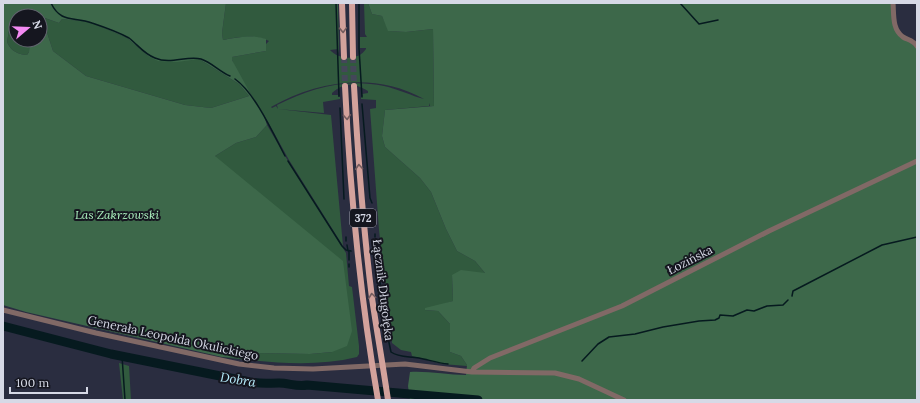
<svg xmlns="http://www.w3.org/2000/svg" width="920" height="403" font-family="Lora,serif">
<rect width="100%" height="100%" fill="#2a2d40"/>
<path fill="#315a3e" d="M226 3H338L339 54 338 49 330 50C339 60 358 61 366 49V48H360V37H367L365 34 364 3H368L372 14 382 16 389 31 406 32 433 29 434 106H430L429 103V106L385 110 382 136 385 147 420 178 431 192 446 229 457 251 475 261 485 273 452 276 453 301 425 310 438 311 450 324V352L461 356 467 365V366L442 364 412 356 411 352 401 350 392 343 379 230 370 109 376 108V100L361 99V97L363 96 362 94 368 93V91C353 83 345 82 332 93V95H338V97H340V99L323 102 324 113 278 109 277 105C311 88 345 78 384 86 398 89 412 96 424 99 375 72 319 80 271 107L272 108 276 106 278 109 331 115 343 246 289 160 263 113 249 91 241 82 232 60V57L266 51V44L269 41C256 34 237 37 223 40L222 33Z
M42 17 59 23 62 19 90 22 127 38 148 56 199 59 239 84 249 96 211 108 185 105 86 76 53 51Z
M16 24V40H30L29 52 27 55C18 55 10 50 7 42L9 30Z
M267 125 285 156 346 253 349 286 352 287 359 346V354L357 357C312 368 267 362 222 357H243L256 353 310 354 332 352 215 156 236 143 256 137Z
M119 363 129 366 131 400H123Z"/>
<path fill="#3d684a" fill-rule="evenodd" d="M3 3H226L222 33 223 40C234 38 255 34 266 39V51L232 57V60L249 91 263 113 267 125 256 137 236 143 215 156 343 261 352 331 347 346 332 352 310 354 256 353 243 357H222L26 312 3 305ZM16 16H40V40H30L29 52 27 55C18 55 10 50 7 42L9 30 16 24ZM42 17 59 23 62 19 90 22 127 38 148 56 158 61 177 62 199 59 239 84 249 96 211 108 185 105 86 76 53 51Z
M368 3H891L893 25 917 49V400H410L408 386 410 372C429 371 447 375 466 375L467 365 461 356 450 352V324L438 311 425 310V308L453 301 452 275 461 270 485 273 475 261 457 251 446 229 431 192 420 178 385 147 382 136 385 110 434 106 433 29 406 32 388 31 382 16 372 14Z"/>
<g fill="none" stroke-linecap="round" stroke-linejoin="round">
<path stroke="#061a1f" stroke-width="1.5" d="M51 3C61 24 74 16 92 23 104 27 118 32 129 38 138 45 144 54 155 58 171 65 187 55 201 59 211 62 220 72 230 76
M336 3 339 96
M359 3V48L362 97
M680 3 699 24 718 20
M235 79C255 93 273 133 285 156
M362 104 370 198 372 203
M340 108 344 199
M288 161 342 246 346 250 351 251
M375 234V237
M346 237V241
M376 241 378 256
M347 245 348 251
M349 260V252
M379 260 380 263
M349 267V264
M380 282 383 314 391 352C399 358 410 356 419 358 429 360 438 363 448 364
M792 296 793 291 795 290 882 245 917 237
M122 356 125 400
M582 361 598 344 609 337 635 334 663 327 699 321 715 320 719 318 720 315 733 316 747 310 754 311 767 306 783 305 788 300"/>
<path stroke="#061a1f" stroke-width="9" d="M3 326 111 354 250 382C261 384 268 383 279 383 289 383 297 387 307 385L478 400"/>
<path stroke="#444759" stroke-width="6" stroke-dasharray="6 3" stroke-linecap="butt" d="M344 57 345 86
M353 57 354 86"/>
<path stroke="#816966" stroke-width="5" d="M893 3C894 15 892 29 903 37 908 40 913 40 917 46
M3 310 96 333 239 364 274 368 313 369 405 364 472 372 555 373 579 379 624 400
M472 372 474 368 490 358 622 306 769 231 917 161"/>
<path stroke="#d3a29c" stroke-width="6" d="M342 3 344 57
M352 3 353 57
M345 86C350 191 360 296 378 400
M354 86C358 157 363 227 372 298 377 332 383 366 388 400"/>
</g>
<defs><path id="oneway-chevron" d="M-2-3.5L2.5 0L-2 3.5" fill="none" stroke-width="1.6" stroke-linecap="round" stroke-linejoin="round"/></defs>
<g stroke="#745c5e">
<use href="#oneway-chevron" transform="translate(343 30) rotate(88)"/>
<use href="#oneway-chevron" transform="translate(347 117) rotate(87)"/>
<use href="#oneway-chevron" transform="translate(359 167) rotate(-94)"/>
<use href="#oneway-chevron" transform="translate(372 296) rotate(-97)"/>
</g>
<g text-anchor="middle" stroke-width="4" stroke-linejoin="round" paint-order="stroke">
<rect fill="#15161f" stroke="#9c9eaa" stroke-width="1" x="350" y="209" width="26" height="18" rx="3"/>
<g font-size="11" font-weight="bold" fill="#d6d9e6">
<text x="363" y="222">372</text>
</g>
<g font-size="12" font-style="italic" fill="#abf1be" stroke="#15161f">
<text x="117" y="219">Las Zakrzowski</text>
</g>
<g font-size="12" fill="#d6d9e6" stroke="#15161f">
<text transform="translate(690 260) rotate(-27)" y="4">Łozińska</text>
<text transform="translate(383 290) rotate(83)" y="4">Łącznik Długołęka</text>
<text transform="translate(173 338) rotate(12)" y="4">Generała Leopolda Okulickiego</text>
</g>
<g font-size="13" font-style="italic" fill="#b6edfc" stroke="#15161f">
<text transform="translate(238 379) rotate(9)" y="5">Dobra</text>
</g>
</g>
<rect width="920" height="403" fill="none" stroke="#d6d9e6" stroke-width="8"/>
<g transform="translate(28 28) rotate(71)"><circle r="19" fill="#15161f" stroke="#62646f"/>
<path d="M0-3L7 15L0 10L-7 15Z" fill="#f38af2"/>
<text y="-6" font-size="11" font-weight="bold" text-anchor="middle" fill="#d6d9e6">N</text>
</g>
<path d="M10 387v6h77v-6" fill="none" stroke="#d6d9e6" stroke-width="2"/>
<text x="16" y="387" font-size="12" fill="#d6d9e6" stroke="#15161f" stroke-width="3" paint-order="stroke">100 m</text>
</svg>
